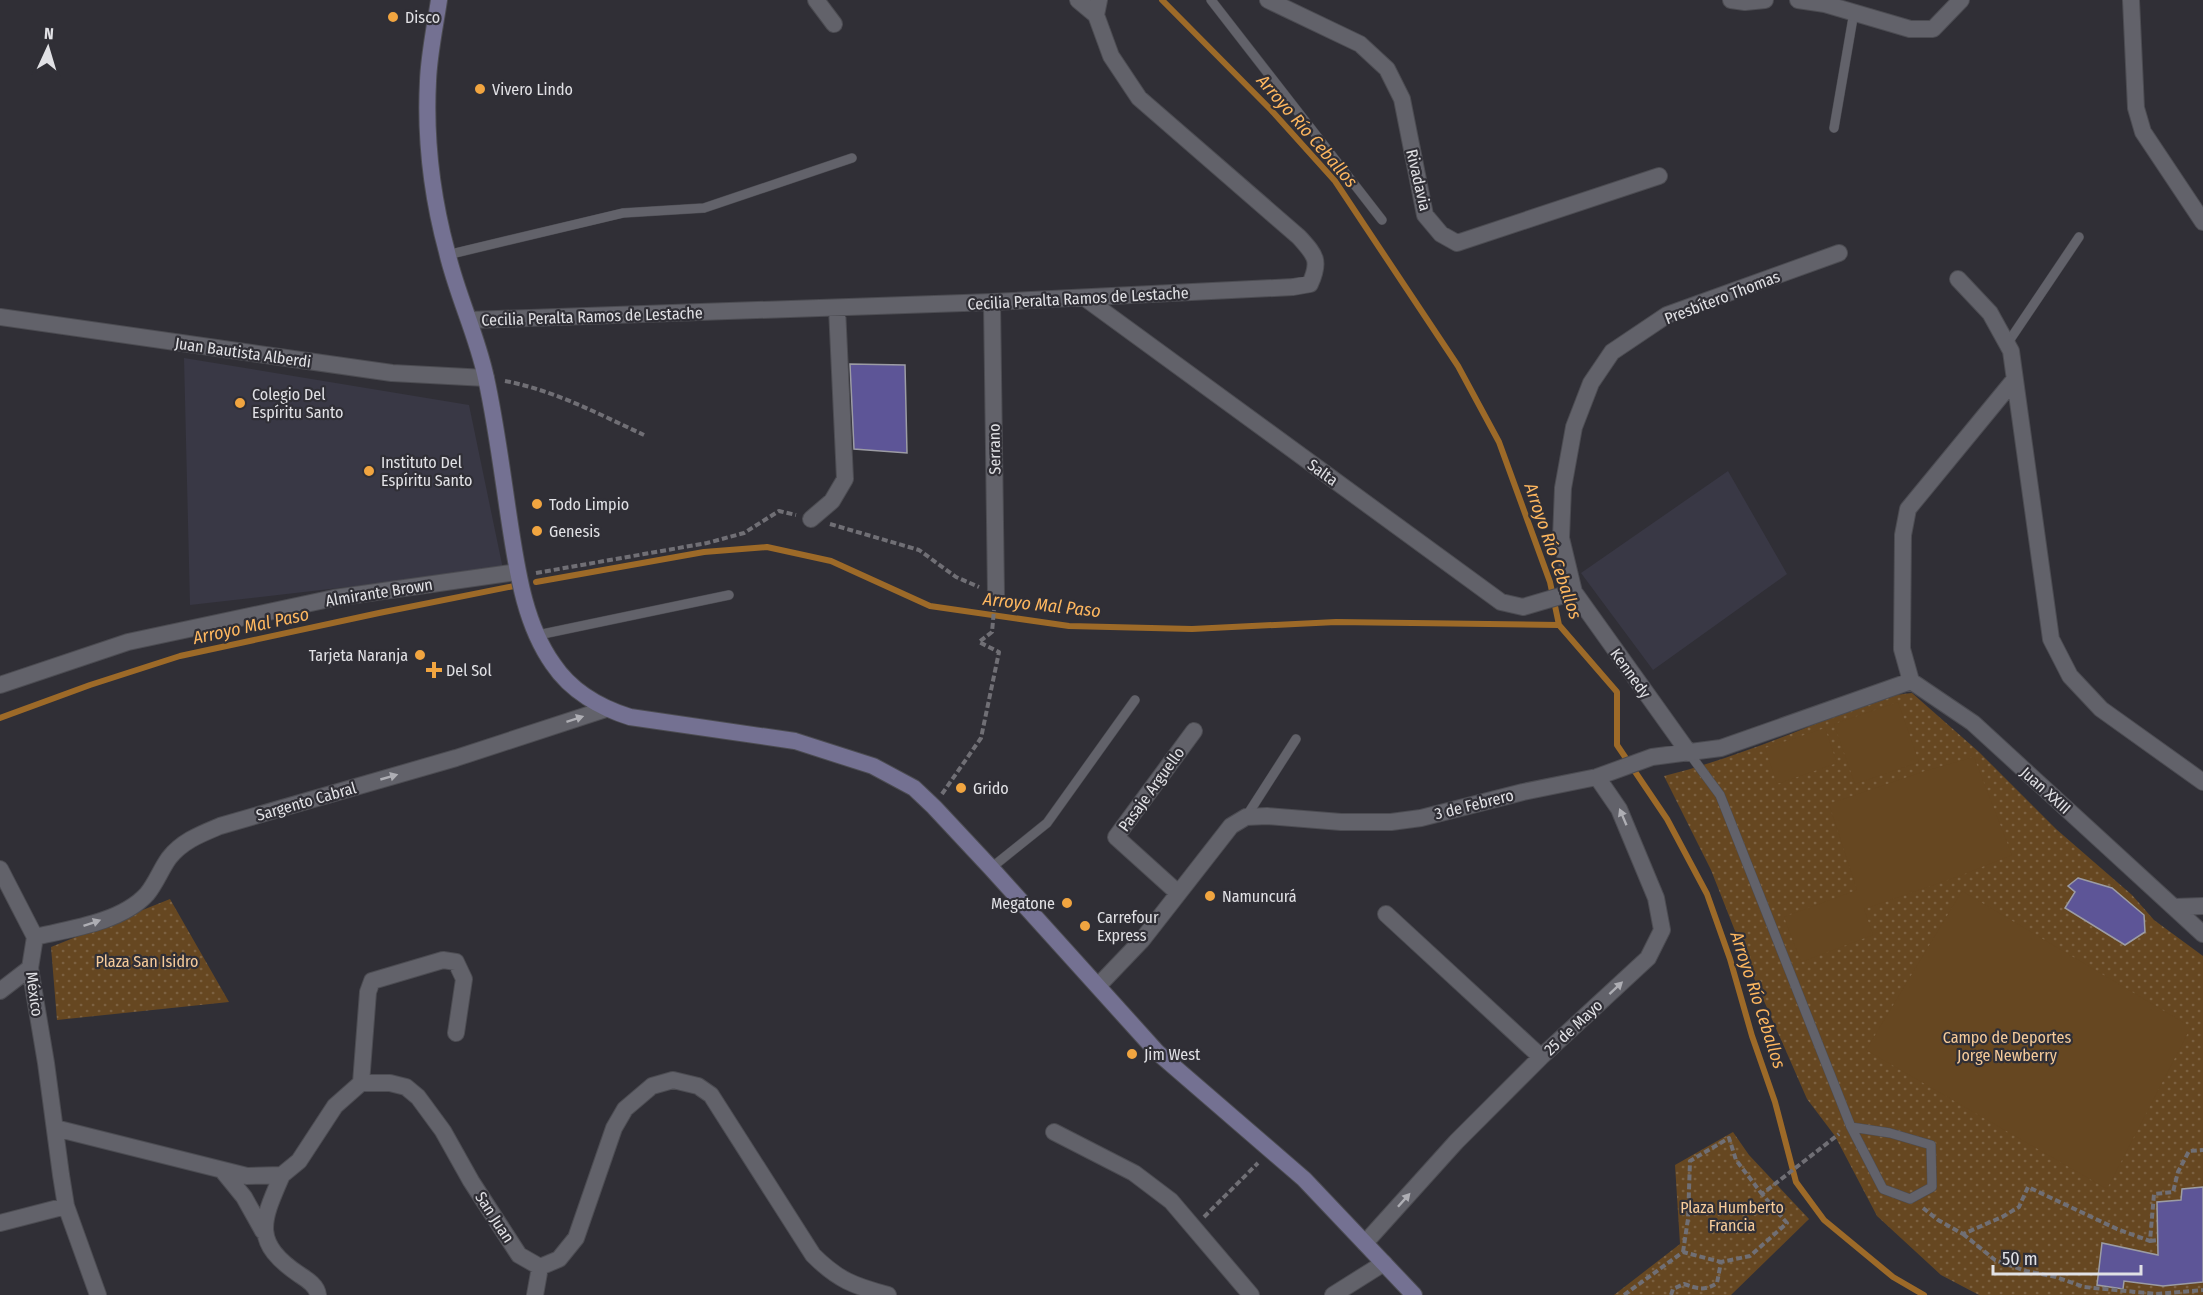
<svg xmlns="http://www.w3.org/2000/svg" width="2203" height="1295" font-family="'Fira Sans Condensed',sans-serif">
<defs>
<pattern id="park-dots" width="8" height="8" patternUnits="userSpaceOnUse" patternTransform="scale(1.5)"><rect width="8" height="8" fill="#664721"/><path d="M2 2h.1M6 6h.1" fill="none" stroke="#7c6141" stroke-width="1.8" stroke-linecap="round"/></pattern>
</defs>
<rect width="100%" height="100%" fill="#302f36"/>
<path fill="#393845" d="M184 358 469 405 503 569 190 605Z
M1728 471 1787 574 1653 670 1581 573Z"/>
<path fill="url(#park-dots)" d="M1912 693 1979 752 2056 829 2132 895 2154 920 2203 956V1295H1979L1941 1275 1877 1216 1835 1136 1807 1099 1750 969 1711 870 1664 776C1712 764 1757 747 1803 729 1837 715 1875 696 1912 693Z
M170 899 229 1002 57 1020 51 947Z
M1733 1132 1749 1155 1809 1219 1731 1295H1614L1680 1244 1675 1165Z"/>
<path fill="#664721" d="M1898 702 1919 762 1855 784 1834 724Z
M1825 728 1837 763 1777 784 1765 748Z
M1974 757 2012 855 1962 875 1864 909 1873 935 1801 962 1784 917 1857 890 1829 804 1925 771Z
M1962 891 2191 1027 2107 1189 1866 1050Z"/>
<g fill="none" stroke-linecap="round" stroke-linejoin="round">
<path stroke="#9d6a28" stroke-width="6" d="M1162 0 1271 110 1335 181 1458 366 1499 442 1550 582 1559 625 1617 692V745L1667 819 1707 894 1730 959 1752 1036 1775 1102 1796 1182 1824 1220 1893 1277 1924 1295
M536 582 704 552 767 547 831 561 930 606 1069 626 1192 629 1336 622 1559 625
M0 718 90 685 180 656 379 613 514 586"/>
</g>
<path fill="#5d5597" stroke="#9c9ca4" stroke-width="1.5" d="M850 364 905 365 907 453 854 449Z
M2078 878 2112 888 2144 915 2145 932 2125 945 2065 908 2075 892 2068 886Z
M2203 1187V1282L2163 1286 2124 1281 2123 1289 2097 1285 2102 1243 2158 1255 2157 1202 2181 1200 2182 1189Z"/>
<g fill="none" stroke-linecap="round" stroke-linejoin="round">
<defs>
<path id="service" d="M1211 0 1382 220
M1834 128 1854 12
M447 255 623 213 704 208 852 158
M2007 344 2079 237
M538 635 729 595
M1689 753 1720 795 1851 1127 1883 1189 1910 1199 1932 1187 1931 1145 1890 1133 1851 1127
M1246 817 1296 739
M991 868 1047 823 1135 700"/>
<path id="minor" d="M816 0 834 24
M1078 0 1096 15
M1268 0 1360 44 1387 69 1402 99 1425 215 1441 234 1457 243 1659 176
M1731 0 1745 2 1765 0
M1798 0 1825 4 1910 29H1933L1961 0
M2131 0 2136 108 2143 132 2203 222
M1958 279 1990 313 2011 351 2051 639 2070 676 2101 709 2203 782
M1085 298 1501 602 1523 607 1574 592
M992 302 996 595
M0 317 392 373 486 378
M470 320 992 302 1293 287 1310 284C1321 260 1315 255 1299 237L1139 98 1111 56 1096 15 1099 0
M811 519 832 501 845 479 837 308
M1911 681 1973 723 2203 934
M1911 681 1902 649 1903 535 1908 509 2014 380
M0 685 128 642 334 598 517 572
M1689 753 1574 592 1561 538 1563 488 1574 427 1591 383 1612 352 1667 315 1839 253
M0 869 35 937 30 968 46 1063 61 1175 66 1206 98 1295
M1178 893 1116 837 1194 731
M2174 907 2203 906
M1386 914 1541 1057
M35 937C70 929 122 922 147 894 156 883 161 869 169 858 182 841 201 834 220 826L456 758 606 709
M1098 986 1142 940 1231 826 1246 817 1267 816 1341 822H1391L1421 818 1523 792 1597 777 1652 757 1721 748 1911 681
M0 991 30 968
M361 1083 368 992 372 981 443 960 456 962 464 979 456 1033
M55 1128 247 1176 282 1175 299 1161 335 1106 361 1083H390L406 1087 418 1097 443 1131 471 1181 519 1255 540 1267 559 1259 576 1238 614 1128 625 1109 652 1086 673 1080 698 1086 711 1095 813 1255C838 1280 854 1286 888 1295
M1054 1132 1134 1173 1171 1201 1251 1295
M222 1170 244 1197 263 1231
M282 1175C262 1221 251 1242 300 1275 308 1280 317 1286 318 1295
M0 1223 66 1206
M1365 1243 1456 1142 1541 1057 1648 958 1662 930 1656 898 1619 809 1597 777
M535 1295 540 1267
M1333 1295 1384 1263"/>
<path id="secondary" d="M439 0C435 27 429 54 428 81 425 139 432 197 447 252 457 295 477 335 486 378 497 428 503 480 511 531 518 576 526 626 553 664 571 691 601 708 630 717L795 741 873 766 914 788 934 807 991 868 1157 1052 1304 1179 1414 1295"/>
</defs>
<use href="#service" stroke="#4c4c52" stroke-width="10"/>
<use href="#minor" stroke="#4c4c52" stroke-width="18"/>
<use href="#secondary" stroke="#4c4c52" stroke-width="18"/>
<path stroke="#706f75" stroke-width="4" stroke-dasharray="6 3" stroke-linecap="butt" d="M505 381C553 390 599 414 644 435
M830 524 919 550 956 577 979 587
M536 573 707 543 744 533 779 511 796 515
M942 794 981 738 999 652 979 642 992 632 994 610
M1923 1208 1938 1220 1963 1234 2002 1217 2019 1207 2028 1187 2117 1229 2150 1241 2154 1194 2173 1192 2178 1172 2189 1151 2203 1150
M1204 1217 1258 1163
M1963 1234 1995 1260 2026 1271 2056 1277 2084 1287 2157 1294 2203 1290
M2150 1241 2158 1240
M1683 1252 1688 1219 1690 1161 1729 1138 1736 1160 1762 1194
M1624 1295 1683 1252 1721 1262
M1671 1295 1673 1289 1684 1284C1698 1289 1705 1291 1717 1283L1721 1262 1750 1256 1787 1223 1762 1194 1839 1134"/>
<use href="#service" stroke="#62626a" stroke-width="9"/>
<use href="#minor" stroke="#62626a" stroke-width="16"/>
<use href="#secondary" stroke="#747192" stroke-width="16"/>
</g>
<defs><path id="oneway-solid" d="M-6-.8H1V-3.2L6.5 0L1 3.2V.8H-6Z" transform="scale(1.5)"/></defs>
<g fill="#aeaeb4">
<use href="#oneway-solid" transform="translate(575 719) rotate(-18)"/>
<use href="#oneway-solid" transform="translate(389 777) rotate(-16)"/>
<use href="#oneway-solid" transform="translate(1623 817) rotate(-113)"/>
<use href="#oneway-solid" transform="translate(92 923) rotate(-19)"/>
<use href="#oneway-solid" transform="translate(1616 988) rotate(-43)"/>
<use href="#oneway-solid" transform="translate(1404 1200) rotate(-48)"/>
</g>
<g fill="#f1a540" stroke="#302f36" stroke-width="2">
<circle cx="393" cy="17" r="6"/>
<circle cx="480" cy="89" r="6"/>
<circle cx="240" cy="403" r="6"/>
<circle cx="369" cy="471" r="6"/>
<circle cx="537" cy="504" r="6"/>
<circle cx="537" cy="531" r="6"/>
<circle cx="420" cy="655" r="6"/>
<path d="M431 661h6v6h6v6h-6v6h-6v-6h-6v-6h6z"/>
<circle cx="961" cy="788" r="6"/>
<circle cx="1210" cy="896" r="6"/>
<circle cx="1067" cy="903" r="6"/>
<circle cx="1085" cy="926" r="6"/>
<circle cx="1132" cy="1054" r="6"/>
</g>
<g text-anchor="middle" stroke-width="4.5" stroke-linejoin="round" paint-order="stroke">
<g font-size="16" fill="#e1e1e5" stroke="#302f36" text-anchor="start">
<text x="405" y="23">Disco</text>
<text x="492" y="95">Vivero Lindo</text>
<text x="252" y="400">Colegio Del<tspan x="252" dy="18">Espíritu Santo</tspan></text>
<text x="381" y="468">Instituto Del<tspan x="381" dy="18">Espíritu Santo</tspan></text>
<text x="549" y="510">Todo Limpio</text>
<text x="549" y="537">Genesis</text>
<text x="408" y="661" text-anchor="end">Tarjeta Naranja</text>
<text x="446" y="676">Del Sol</text>
<text x="973" y="794">Grido</text>
<text x="1222" y="902">Namuncurá</text>
<text x="1055" y="909" text-anchor="end">Megatone</text>
<text x="1097" y="923">Carrefour<tspan x="1097" dy="18">Express</tspan></text>
<text x="1144" y="1060">Jim West</text>
</g>
<g font-size="16" fill="#e1e1e5" stroke="#302f36">
<text transform="translate(1419 180) rotate(77)" y="6">Rivadavia</text>
<text transform="translate(1722 297) rotate(-21)" y="6">Presbítero Thomas</text>
<text transform="translate(1078 298) rotate(-3)" y="6">Cecilia Peralta Ramos de Lestache</text>
<text transform="translate(592 316) rotate(-2)" y="6">Cecilia Peralta Ramos de Lestache</text>
<text transform="translate(243 352) rotate(8)" y="6">Juan Bautista Alberdi</text>
<text transform="translate(994 449) rotate(-91)" y="6">Serrano</text>
<text transform="translate(1323 472) rotate(36)" y="6">Salta</text>
<text transform="translate(379 592) rotate(-9)" y="6">Almirante Brown</text>
<text transform="translate(1631 673) rotate(54)" y="6">Kennedy</text>
<text transform="translate(1151 789) rotate(-54)" y="6">Pasaje Arguello</text>
<text transform="translate(2046 790) rotate(42)" y="6">Juan XXIII</text>
<text transform="translate(306 801) rotate(-16)" y="6">Sargento Cabral</text>
<text transform="translate(1474 804) rotate(-14)" y="6">3 de Febrero</text>
<text transform="translate(35 994) rotate(82)" y="6">México</text>
<text transform="translate(1573 1027) rotate(-43)" y="6">25 de Mayo</text>
<text transform="translate(495 1217) rotate(57)" y="6">San Juan</text>
</g>
<g font-size="16" fill="#f6cb9a" stroke="#302f36">
<text x="147" y="967">Plaza San Isidro</text>
<text x="2007" y="1043">Campo de Deportes<tspan x="2007" dy="18">Jorge Newberry</tspan></text>
<text x="1732" y="1213">Plaza Humberto<tspan x="1732" dy="18">Francia</tspan></text>
</g>
<g font-size="18" font-style="italic" fill="#feb75f" stroke="#302f36">
<text transform="translate(1307 131) rotate(49)" y="6">Arroyo Río Ceballos</text>
<text transform="translate(1553 551) rotate(71)" y="6">Arroyo Río Ceballos</text>
<text transform="translate(1042 605) rotate(6)" y="6">Arroyo Mal Paso</text>
<text transform="translate(251 626) rotate(-12)" y="6">Arroyo Mal Paso</text>
<text transform="translate(1758 1000) rotate(72)" y="6">Arroyo Río Ceballos</text>
</g>
</g>
<g transform="translate(48 48) rotate(4)" stroke="#302f36" stroke-width="4.5" paint-order="stroke">
<path d="M0-4.5L10 22L0 15L-10 22Z" fill="#e1e1e5"/>
<text y="-9" font-size="16" font-weight="bold" text-anchor="middle" fill="#e1e1e5">N</text>
</g>
<path d="M1993 1265v9h148v-9" fill="none" stroke="#e1e1e5" stroke-width="3"/>
<text x="2002" y="1265" font-size="18" fill="#e1e1e5" stroke="#302f36" stroke-width="4.5" paint-order="stroke">50 m</text>
</svg>
